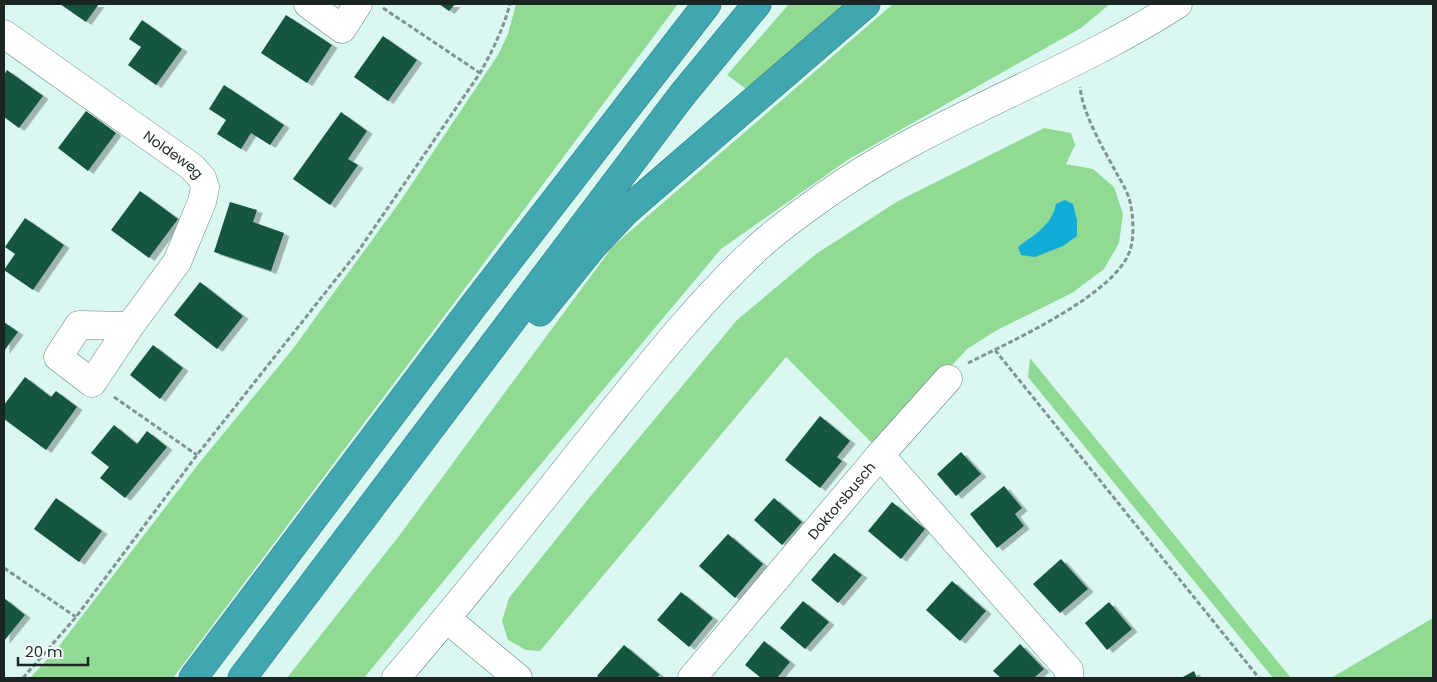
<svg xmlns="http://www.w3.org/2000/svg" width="1437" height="682" font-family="Poppins,sans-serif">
<defs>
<filter id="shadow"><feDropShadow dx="5.5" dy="3" stdDeviation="0" flood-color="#0004"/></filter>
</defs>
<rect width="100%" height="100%" fill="#daf7f2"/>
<path fill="#90da94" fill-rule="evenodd" d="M516 4H678L173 678H30L56 650 200 462 292 350 399 203 498 55 508 34Z
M789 4H845L746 89 727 75Z
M893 4H1110L1081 28 849 159 721 249 488 527 364 678H287L399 536 613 246Z
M1044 128 1071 133 1075 145 1066 164 1093 169 1114 187 1123 214 1119 243 1104 269 1072 293 997 330 967 349 876 447 786 357 540 651 526 650 508 640 502 621 509 598 589 498 737 320 816 254 898 201ZM1054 214 1035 257 1031 237 1044 228Z
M1030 358 1291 678H1273L1028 377Z
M1433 618V678H1331Z"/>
<path fill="#12add7" d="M1065 200 1073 204 1077 220V236L1063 246 1035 257 1021 255 1018 247C1035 234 1052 225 1056 204Z"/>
<path fill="#13563f" filter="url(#shadow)" d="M60 4H99L86 22Z
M439 4H455L449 11Z
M286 15 332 45 307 83 261 53Z
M142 20 182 49 156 85 128 65 141 47 129 39Z
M383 36 417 60 388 101 354 77Z
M7 70 43 96 19 128 4 117V75Z
M224 85 284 125 270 145 251 133 241 149 217 134 226 120 209 109Z
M86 111 116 133 88 171 58 148Z
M341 112 367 131 348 159 358 165 330 205 293 179Z
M140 191 178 219 149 258 111 230Z
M230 202 257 210 253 222 284 233 271 271 214 252Z
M25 218 64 245 33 290 4 270 15 254 5 247Z
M200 282 243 316 217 349 174 315Z
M4 322 18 332 4 351Z
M153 345 183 368 160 399 130 375Z
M25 377 51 397 56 391 77 407 46 450 4 419V405Z
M820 416 850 441 837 457 842 461 820 488 785 460Z
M114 425 137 444 147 431 167 447 125 498 100 478 109 467 91 453Z
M961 452 981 474 956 496 937 474Z
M1004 486 1022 508 1015 514 1024 526 997 548 970 514Z
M56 498 102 531 79 562 34 529Z
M774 498 802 522 782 545 754 520Z
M892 502 925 529 901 559 868 531Z
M728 534 763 564 735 598 699 566Z
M834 553 862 575 838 603 811 580Z
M1061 559 1088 589 1060 613 1033 584Z
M952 581 986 611 960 641 926 610Z
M681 592 713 618 689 647 657 620Z
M4 598 25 615 4 641Z
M803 601 829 622 805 649 780 628Z
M1109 602 1132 629 1107 650 1085 623Z
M764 641 790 662 777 678H761L745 665Z
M1020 644 1044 669 1034 678H1001L993 671Z
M624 645 660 675 656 678H600L597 676Z
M1194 671 1197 678H1181Z"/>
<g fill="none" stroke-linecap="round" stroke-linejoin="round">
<defs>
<g id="minor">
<path d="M308 4 342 29 358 4"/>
<path id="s1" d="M4 34 192 167 202 178 205 187 202 202 177 262 130 326 92 383 58 357 79 325 130 326"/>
<path d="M880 455 948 379"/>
<path d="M447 619 518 678"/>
<path d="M396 678C466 597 532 512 599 428 649 366 697 304 755 250 772 234 791 220 809 207 922 122 1060 80 1178 4"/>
<path id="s2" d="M692 678 880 455 1069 670V678"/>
</g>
<path id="highway" d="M540 312 594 245 626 211 866 4
M193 678 474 305 707 4
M242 678 682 95 757 4"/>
</defs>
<use href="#minor" stroke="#6a8480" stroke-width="29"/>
<use href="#highway" stroke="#33797f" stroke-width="29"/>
<path stroke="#819693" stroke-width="3" stroke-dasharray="5 2.5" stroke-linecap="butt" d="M383 8 480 73
M995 350 1259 678
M968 363C1008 343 1117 294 1130 250 1135 237 1133 211 1129 198 1126 189 1121 181 1117 174 1103 148 1083 115 1080 87
M114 397 197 455
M4 568 76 617
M23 678 76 617 197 455 359 250 480 73C493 50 503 29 510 4"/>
<use href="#minor" stroke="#fff" stroke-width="28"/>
<use href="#highway" stroke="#40a6b0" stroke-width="28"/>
</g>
<g text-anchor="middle" stroke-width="5" stroke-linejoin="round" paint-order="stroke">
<g font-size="14" fill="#1b2624" stroke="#f8fefd">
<text dy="5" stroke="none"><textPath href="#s1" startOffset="208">Noldeweg</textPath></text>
<text dy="5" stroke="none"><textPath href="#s2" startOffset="232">Doktorsbusch</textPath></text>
</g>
</g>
<rect width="1437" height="682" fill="none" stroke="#1b2624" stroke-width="10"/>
<path d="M18 657v8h70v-8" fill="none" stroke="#1b2624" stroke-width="2.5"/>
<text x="25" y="657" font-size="15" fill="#1b2624" stroke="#f8fefd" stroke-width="4" paint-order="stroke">20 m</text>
</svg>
